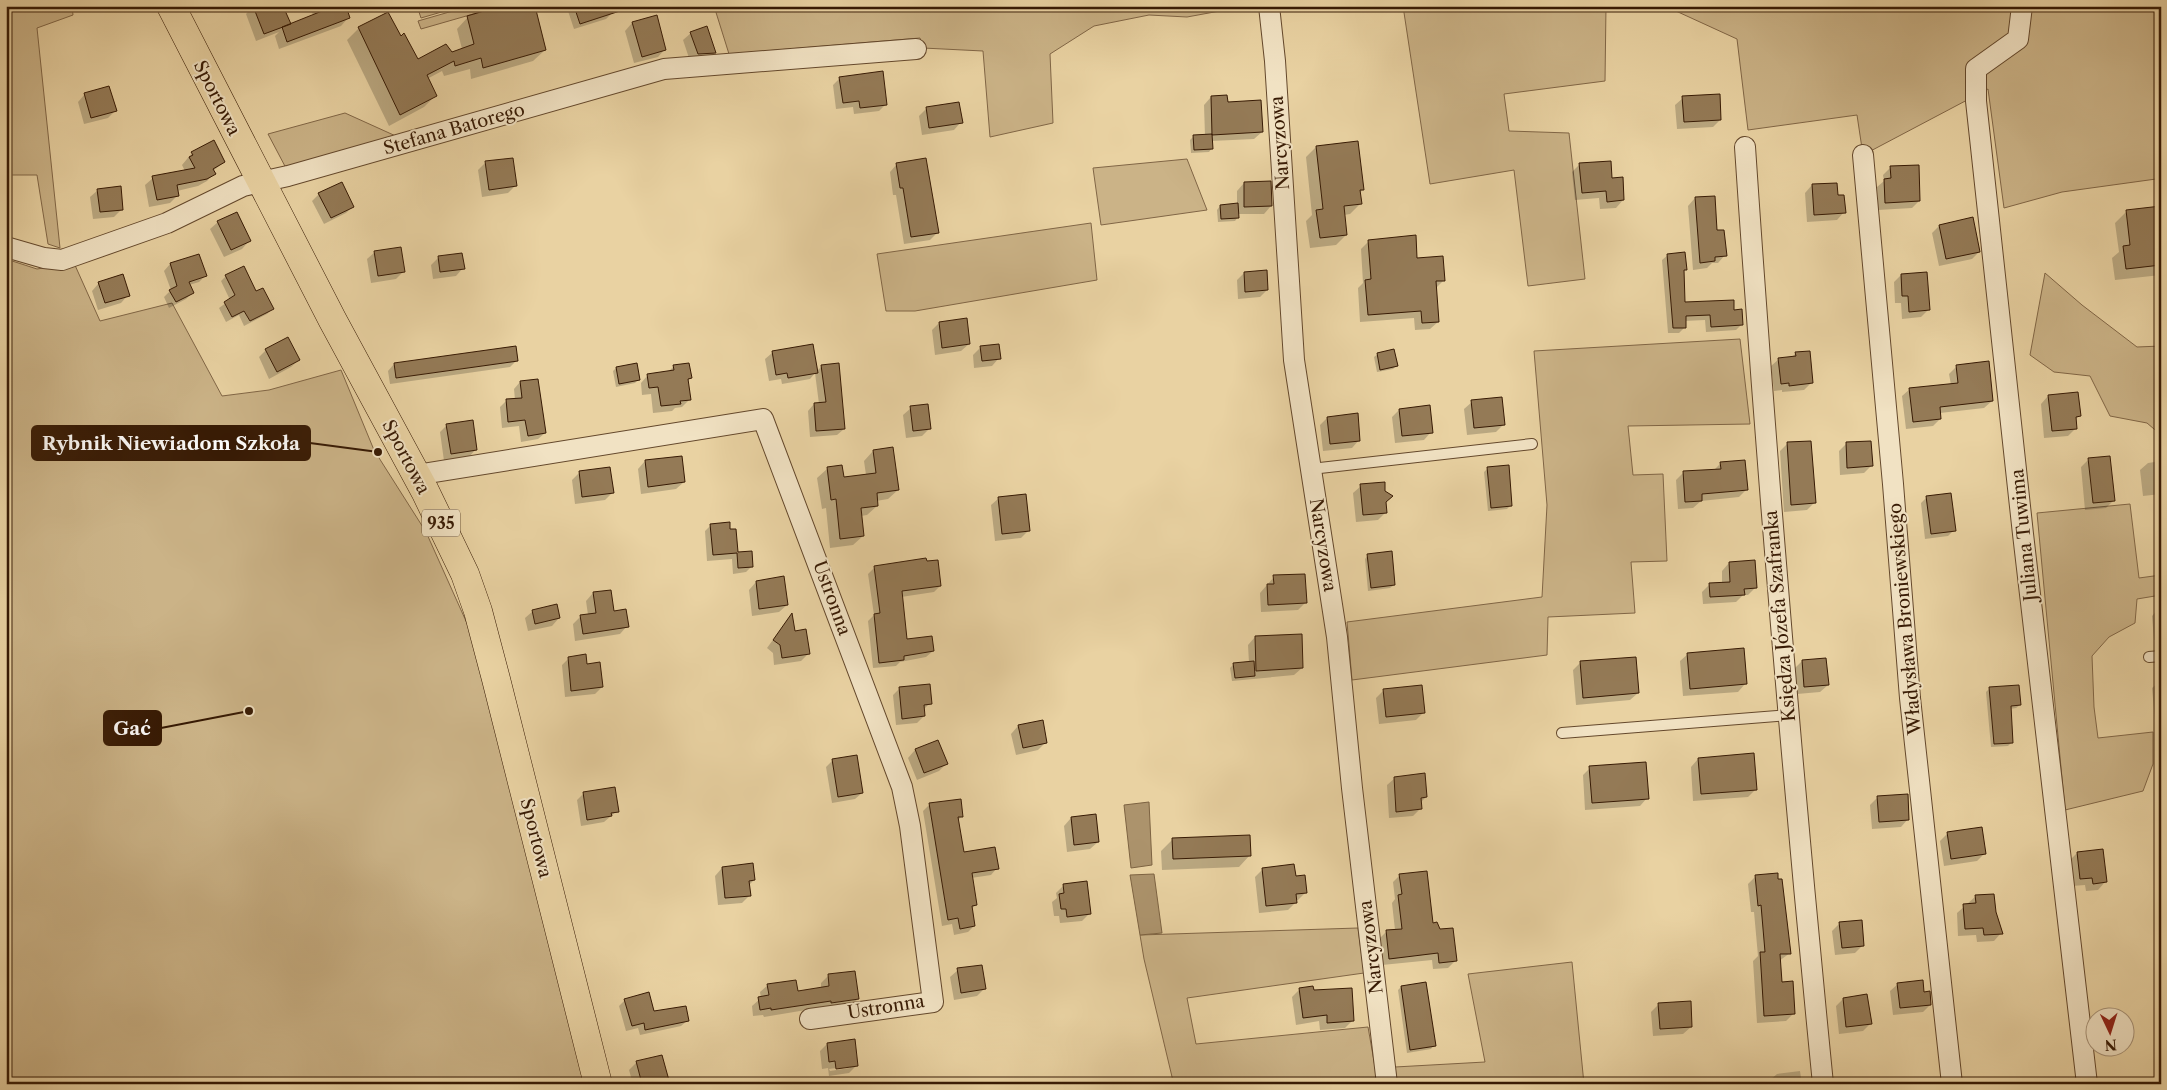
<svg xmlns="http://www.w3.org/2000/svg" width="2167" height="1090" font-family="'Libre Caslon Text',serif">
<rect width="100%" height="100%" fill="#e9d2a2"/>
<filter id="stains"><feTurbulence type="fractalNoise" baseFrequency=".004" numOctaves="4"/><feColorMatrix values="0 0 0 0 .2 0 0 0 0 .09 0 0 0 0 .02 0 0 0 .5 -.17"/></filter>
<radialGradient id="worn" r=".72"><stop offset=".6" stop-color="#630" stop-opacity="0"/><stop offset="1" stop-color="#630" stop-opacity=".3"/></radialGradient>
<path fill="#cbb387" stroke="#816646" d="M6 6H72L73 15 37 28 60 248 48 244 37 175H6Z
M417 6H462L421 18Z
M470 6H501L421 29 418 21Z
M714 6H1247L1187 17 1149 15 1094 26 1050 54 1053 123 990 137 983 51 923 48 920 38 729 54Z
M1403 6H1606L1605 81 1504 94 1509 131 1569 133 1585 279 1528 286 1514 170 1430 184Z
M1665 6H2161V199L2156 179 2062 192 2004 208 1988 89 1863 155 1857 115 1748 130 1737 39Z
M345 113 398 137 287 170 268 134Z
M1187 159 1207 210 1101 225 1093 168Z
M1091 223 1097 280 915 311H886L877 254Z
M6 259 37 269 74 263 100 321 172 303 222 396 269 390 341 370 374 450 426 532 470 630 515 792 584 1084H6Z
M2045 273 2082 305 2137 347 2161 346V435L2147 423 2110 416 2090 376 2054 372 2030 355Z
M1740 339 1750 424 1628 426 1633 475 1663 474 1667 561 1631 562 1635 613 1548 617 1547 655 1352 680 1347 622 1542 597 1547 505 1534 351Z
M2130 504 2139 578 2161 575V595L2137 599 2135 623 2109 637 2092 656 2094 707 2098 738 2153 732V764L2143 791 2065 810 2037 513Z
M1358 928 1364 973 1187 998 1196 1044 1368 1027 1378 1084H1177L1173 1081 1144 959 1140 935Z
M1572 962 1584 1084H1397L1395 1067 1485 1062 1468 974Z"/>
<path fill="#ac936c" stroke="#7d6342" d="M1149 802 1152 865 1131 868 1124 805Z
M1154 874 1162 933 1140 935 1130 875Z"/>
<path fill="#0003" fill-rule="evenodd" d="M253 6 286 27 314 16 308 6H345L348 18 341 26 279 49 275 36 279 32 256 41 246 14Z
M569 6H610L612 13 606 19 574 29 567 8Z
M388 13 400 38 417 60 462 49 457 29 468 17 545 50 533 61 471 79 470 69 444 76 442 71 427 79 435 96 424 107 389 126 347 40 359 28Z
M632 23 665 49 658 57 634 63 625 31Z
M691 33 715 53 707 60 690 61 683 40Z
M840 78 886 104 879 111 854 114 853 107 836 109 833 85Z
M85 94 116 110 108 118 84 124 78 102Z
M1211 97 1226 103 1262 132 1254 139 1211 141 1212 148 1209 152 1191 153 1190 140 1194 136H1205L1204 105Z
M1683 98 1720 120 1713 127 1677 129 1675 105Z
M927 108 961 122 954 130 922 135 919 116Z
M1316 147 1363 190 1359 193 1360 204 1350 214 1344 215 1346 235 1336 245 1310 248 1306 221 1312 215 1306 157Z
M192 153 224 162 213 171 214 173 207 181 198 186 177 191 178 195 170 203 149 207 145 185 153 178 185 171 182 165Z
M486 162 515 186 508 193 482 197 478 170Z
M897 164 938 232 930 240 904 244 896 195H893L890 172Z
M1580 164 1611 180 1623 200 1616 208 1600 209 1599 198 1575 200 1572 172Z
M1891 167 1919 201 1912 208 1878 210 1877 187 1884 181 1883 175Z
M1244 183 1271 206 1264 214H1238V217L1235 221 1218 222 1217 210 1220 206 1237 205V191Z
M1812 185 1837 197 1844 212 1837 220 1807 222 1805 193Z
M98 190 122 209 114 217 93 219 90 197Z
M319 194 352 207 346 213 324 224 312 201Z
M1695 198 1716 231 1725 255 1718 263H1712L1707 268 1693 270 1688 206Z
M2161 207V275L2115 280 2112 258 2119 252 2115 223 2127 211Z
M218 222 249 241 242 249 224 257 210 229Z
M1939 226 1979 252 1972 259 1939 266 1932 233Z
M1369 241 1416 259 1444 280 1436 288 1438 322 1430 329 1415 330 1414 318 1360 322 1358 288 1363 283 1361 249Z
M375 252 404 271 396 279 371 283 367 259Z
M1668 255 1686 269 1683 272 1684 304 1733 311 1741 325 1736 330 1706 332 1705 320 1684 321 1685 327 1679 333H1668L1662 260Z
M438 258 463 268 456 276 433 279 431 265Z
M170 264 205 276 199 282 189 285 192 293 186 299 169 308 164 297 171 290 164 271Z
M1244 273 1267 290 1260 297 1238 299 1237 280Z
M1901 275 1928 310 1921 317 1902 319 1901 303H1895L1894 282Z
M226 276 256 293 272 309 267 314 244 326 239 315 226 322 219 308 230 300 221 281Z
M99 283 128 295 121 303 98 310 92 291Z
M939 323 969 344 961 351 935 355 932 330Z
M812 346 817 371 822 366 844 429 837 435 810 437 808 411 814 404H819L815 373 810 379 782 384 781 379 769 381 765 359 772 353Z
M981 347 999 358 992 366 974 368 973 355Z
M266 350 299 360 291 367 269 379 259 357Z
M1796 353 1811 383 1804 390 1782 392V390L1774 391 1771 366 1779 359 1792 357Z
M1378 354 1396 366 1393 369 1377 372 1374 357Z
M516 361 510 367 390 384 388 371 394 364Z
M674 366 691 378 687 381 690 399 682 407 675 408 672 411 653 413 651 394 642 395 641 383 648 375 668 372Z
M1957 366 1992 401 1984 408 1940 413V419L1933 426 1906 429 1902 396 1910 389 1951 385 1949 374Z
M616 368 639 379 635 383 616 387 613 371Z
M520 382 545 433 538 439 521 442 519 426 502 428 500 407 507 400H515L514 389Z
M2048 396 2079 416 2075 420 2076 428 2068 436 2044 438 2041 404Z
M1472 402 1504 424 1496 432 1467 435 1464 409Z
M911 408 929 429 922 436 906 438 903 415Z
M1399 410 1431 432 1424 440 1395 443 1392 417Z
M1327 418 1359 440 1352 448 1323 451 1320 425Z
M447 425 476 449 469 457 444 461 440 432Z
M1787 444 1815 502 1807 510 1784 512 1780 451Z
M1846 444 1871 466 1864 473 1840 475 1839 451Z
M873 451 898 490 888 499 876 501 877 506 867 515 861 516 863 536 853 545 830 548 826 508 822 509 817 478 827 469 841 467 843 478 866 475 864 461Z
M2088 460 2114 500 2106 508 2085 510 2081 467Z
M645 461 684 482 676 489 641 494 638 469Z
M2161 461V494L2143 496 2140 470 2148 463Z
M1721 463 1747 489 1739 497 1701 501 1693 508 1678 509 1676 480 1684 472 1713 471Z
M1487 469 1511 505 1507 509 1488 511 1484 472Z
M579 473 612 493 605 500 575 504 572 480Z
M1361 486 1385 502 1386 512 1378 520 1356 522 1353 493Z
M1927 497 1954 530 1948 536 1925 539 1921 503Z
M999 498 1029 530 1021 538 995 541 991 505Z
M711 525 729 530 737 553 752 566 746 572 733 574 732 559 707 561 705 531Z
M1368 555 1394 585 1390 588 1368 591 1365 559Z
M1729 563 1756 587 1748 595H1743L1736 602 1703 604 1702 592 1710 584H1722V571Z
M875 567 940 586 934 592 901 597 906 640 933 651 926 657 900 662 896 666 873 668 868 621 874 615 868 574Z
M1274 577 1305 603 1298 610 1261 612 1260 593Z
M756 582 787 605 779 612 752 616 749 590Z
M593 593 627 626 620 634 575 641 573 624 580 617 588 615 586 601Z
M2159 608H2161V639L2154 640 2152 616Z
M533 611 559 618 552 626 528 631 525 618Z
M791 615 794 632 808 654 801 661 774 665 773 653 767 648Z
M1255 637 1302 668 1294 675 1232 681 1230 668 1234 664 1249 663 1248 645Z
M1688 654 1745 684 1738 692 1683 696 1680 661Z
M569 658 586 665 602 687 595 694 565 697 562 665Z
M1802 661 1828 685 1820 692 1797 694 1795 668Z
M1580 663 1638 693 1630 700 1576 705 1573 670Z
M2161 680V720H2155L2152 688Z
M900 688 930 703 923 710 924 716 917 723 896 725 893 695Z
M1990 688 2020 705 2016 708 2010 709 2012 742 2008 746 1991 747 1986 692Z
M1384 690 1424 712 1416 720 1379 724 1376 698Z
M1042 721 1046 742 1038 750 1016 755 1011 734 1018 726Z
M937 741 946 764 939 771 917 780 908 758 915 750Z
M1698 759 1755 790 1748 797 1693 801 1691 767Z
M833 760 862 793 855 799 832 803 826 767Z
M1590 768 1647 798 1640 806 1585 810 1583 775Z
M1395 778 1426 797 1420 803V809L1413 816 1389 818 1387 785Z
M584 793 617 811 604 822 581 826 577 800Z
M1878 797 1908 819 1901 827 1872 829 1870 805Z
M930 804 962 816 957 821 963 853 997 868 991 875 971 878 976 905 971 909 974 926 968 932 954 935 952 924 942 926 923 811Z
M1095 816 1098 842 1090 849 1067 852 1064 826 1071 818Z
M1948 833 1984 854 1977 861 1944 866 1940 841Z
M1172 840 1250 855 1239 867 1162 870 1161 851Z
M2077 853 2105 882 2098 890 2086 891 2085 885 2072 886 2070 860Z
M722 868 754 880 749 885 750 895 742 903 718 905 715 876Z
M1263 869 1295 877 1306 892 1298 900H1295V903L1288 910 1259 913 1255 877Z
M1400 875 1455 961 1448 968 1433 969 1432 960 1382 965 1380 938 1387 931 1395 930 1392 903 1395 899 1393 882Z
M1756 876 1790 953 1779 961 1781 983 1793 1014 1786 1021 1757 1023 1753 961 1758 956 1754 912H1751L1748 884Z
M1064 885 1090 913 1082 921 1060 923 1059 916H1054L1052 902 1057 898 1056 893Z
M1976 896 1994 912 2001 933 1994 941 1977 942 1976 935 1958 936 1957 913Z
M1840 923 1863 945 1855 953 1835 955 1832 931Z
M958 970 985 988 977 996 954 1000 950 977Z
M828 976 858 999 850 1006 824 1007 764 1017 763 1015 753 1016 752 1006 761 998 760 992 768 985 797 992 821 988V983Z
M1425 984 1434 1045 1431 1049 1407 1053 1398 990 1401 987Z
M1898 984 1923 993 1930 1005 1923 1012 1893 1015 1890 991Z
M1300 989 1313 992 1353 1020 1345 1028 1320 1030 1319 1021 1296 1025 1292 997Z
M1843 999 1870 1024 1863 1031 1839 1034 1836 1006Z
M625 1000 653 1013 688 1020 681 1026 640 1035 638 1028 626 1031 619 1006Z
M1659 1004 1691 1027 1683 1034 1653 1036 1651 1012Z
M827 1044 856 1066 849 1073 829 1076 828 1068 822 1069 820 1051ZM850 1066V1068L830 1071 829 1069Z
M637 1062 667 1084H633L629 1070Z
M1800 1071 1802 1084H1770L1769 1081 1777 1074Z
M1659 1079V1084H1627L1630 1081Z"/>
<path fill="#947a56" stroke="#371a04" d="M253 6H283L291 24 264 34Z
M320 6H346L350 18 287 42 282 27 322 11Z
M501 6H535L546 50 483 68 481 58 455 66 454 61 427 75 437 96 400 115 358 27 388 12 401 36 404 33 418 59 446 44 452 52 474 44 467 16Z
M574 6H625L626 9 580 24Z
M657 15 666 50 642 57 632 22Z
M707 26 716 53 698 54 690 32Z
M883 71 887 105 860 108 859 101 843 103 839 77Z
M109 86 117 111 91 118 84 93Z
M1720 94 1721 120 1684 122 1682 96Z
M1227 95 1228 102 1261 100 1263 132 1212 135 1211 96Z
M959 102 963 123 929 128 926 107Z
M1212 134 1213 149 1194 150 1193 135Z
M214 140 225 162 213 169 216 174 207 179 177 185 179 196 157 200 152 176 195 168 189 157 193 155 191 152Z
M1358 141 1364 190H1360L1362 204 1344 206 1347 235 1320 238 1316 210 1323 209 1316 146Z
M513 158 517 186 489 190 485 161Z
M926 158 939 233 911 237 903 188H900L896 163Z
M1611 161 1612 178 1623 177 1624 200 1607 202 1606 191 1582 193 1579 163Z
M1919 165 1920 201 1885 203 1884 179 1891 178 1890 166Z
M1271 181 1272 206 1244 207V182Z
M342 182 354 207 331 218 318 193Z
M1837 183 1838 195H1844L1846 213 1814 215 1812 184Z
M121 186 123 210 100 212 97 189Z
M1715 196 1717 230H1724L1727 256 1715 257V261L1700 263 1695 197Z
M1238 203 1239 218 1221 219 1220 205Z
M2161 206V265L2126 269 2123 246 2130 245 2126 210Z
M237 212 251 241 231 250 217 221Z
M1973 217 1980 252 1946 259 1939 225Z
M1416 235 1417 258 1443 256 1445 281H1436L1439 322 1422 323 1421 311 1368 315 1365 280 1371 279 1368 240Z
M401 247 405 272 378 276 374 251Z
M1685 252 1687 270H1684L1685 302 1734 300V310L1742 309 1743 325 1711 327 1710 315 1686 316V328H1673L1667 254Z
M462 253 465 269 440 272 438 256Z
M199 254 207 276 189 282 194 293 176 302 169 290 177 286 170 263Z
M244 266 256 291 263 288 274 309 250 321 244 311 232 317 224 302 235 295 225 275Z
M1267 270 1268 290 1245 292 1244 272Z
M1927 272 1930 310 1909 312 1908 296H1902L1901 274Z
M123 274 130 296 105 303 98 282Z
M967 318 970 344 942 348 939 322Z
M288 337 300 360 277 372 265 349Z
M813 344 818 373 788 378 787 373 776 375 772 351Z
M999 344 1001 359 982 361 980 346Z
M516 346 518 361 396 378 394 363Z
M1394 349 1398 366 1380 370 1377 353Z
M1810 351 1813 383 1789 386V383L1781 384 1778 358 1796 356 1795 352Z
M1989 361 1993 401 1940 407 1941 419 1913 422 1909 388 1958 383 1956 365Z
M637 363 640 380 619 384 616 367Z
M689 363 692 378 688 379 691 400 680 401 681 404 661 406 658 387 649 388 647 374 674 370 673 365Z
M839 363 845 429 816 431 814 403 826 402 821 365Z
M538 379 546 433 528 436 525 420 508 422 506 399 522 398 520 381Z
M2078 392 2081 416 2076 417 2077 429 2052 431 2048 395Z
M1502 397 1505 425 1474 428 1471 400Z
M928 404 931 429 913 431 910 406Z
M1430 405 1433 433 1402 436 1399 409Z
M1358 413 1360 441 1330 444 1327 417Z
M473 420 477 450 451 454 446 424Z
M1811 441 1816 503 1791 505 1787 442Z
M1871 441 1873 466 1847 468 1846 442Z
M893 447 899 490 877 493 878 506 861 508 864 536 840 539 836 499 831 500 827 467 842 465 844 477 876 473 873 450Z
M682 456 685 482 648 487 645 460Z
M2110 456 2115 501 2093 503 2088 458Z
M1745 460 1748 490 1702 494V501L1685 502 1683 471 1721 469 1720 462Z
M1509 465 1512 506 1491 508 1487 467Z
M610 467 614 493 582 497 579 471Z
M1385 482V491L1393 496 1386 502 1387 513 1363 515 1360 484Z
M1951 493 1956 531 1931 534 1926 496Z
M1026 494 1030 531 1002 534 998 497Z
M730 522V529H736L738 552 752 551 753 567 738 568 737 553 713 555 710 524Z
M1392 551 1395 585 1371 588 1367 554Z
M926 558 927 561 938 560 941 586 902 591 907 639 932 636 934 651 904 656V660L879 663 874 614 880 613 874 566Z
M1755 560 1757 588 1744 589 1745 595 1710 597 1709 583 1730 582 1729 562Z
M1305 574 1307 603 1268 605 1267 584H1274L1273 575Z
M784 576 788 605 759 609 756 581Z
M611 590 614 611 626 609 629 627 583 634 580 615 596 613 593 592Z
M557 604 560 618 535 624 532 610Z
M792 613 795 631 806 629 810 654 782 658 780 645 773 640Z
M1302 634 1303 668 1256 671 1255 636Z
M1744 648 1747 684 1690 689 1687 653Z
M586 654 587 664 600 662 603 687 571 691 568 657Z
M1636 657 1639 693 1583 698 1580 661Z
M1826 658 1829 685 1804 687 1802 660Z
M1254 661 1255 676 1235 678 1233 663Z
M930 684 932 704 924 705 925 716 902 719 899 687Z
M1422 685 1425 713 1386 717 1383 689Z
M2019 685 2021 705 2011 706 2013 743 1994 744 1989 687Z
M1043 720 1047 743 1023 748 1018 725Z
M938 740 948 764 924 773 915 749Z
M1754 753 1757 790 1701 794 1698 758Z
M857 755 863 793 838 797 832 759Z
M1646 762 1649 799 1592 803 1589 766Z
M1425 773 1427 797 1421 798 1422 809 1396 812 1394 777Z
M615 787 619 812 611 813 612 816 587 820 583 792Z
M1908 794 1909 820 1879 822 1877 796Z
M961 799 963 817H958L964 852 995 847 999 869 972 873 977 905 972 906 975 926 960 929 958 918 948 920 929 803Z
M1096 814 1099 842 1074 845 1071 817Z
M1982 827 1986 854 1951 859 1947 832Z
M1250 835 1251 856 1173 859 1172 838Z
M2103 849 2107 882 2093 884 2092 878 2080 879 2077 852Z
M753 863 755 880 749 881 751 896 725 898 722 867Z
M1294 864 1296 876 1305 875 1307 893 1296 894 1297 903 1266 906 1262 868Z
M1427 871 1433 923 1437 922 1440 929 1453 928 1457 961 1439 963 1438 953 1389 959 1386 930 1402 929 1398 895 1402 894 1399 874Z
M1778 873V879H1782L1791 954H1780L1782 982 1793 981 1795 1014 1764 1016 1760 952H1765L1761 905 1758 906 1755 875Z
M1087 881 1091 914 1067 917 1066 909H1061L1059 894 1064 893 1063 884Z
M1994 894 1996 912 2003 934 1984 935 1983 928 1965 929 1963 904 1976 903 1975 895Z
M1862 920 1864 946 1842 948 1839 922Z
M982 965 986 989 961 993 957 968Z
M855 971 859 999 831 1003V1001L771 1010V1008L760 1010 758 997 769 995 767 984 796 980 798 991 829 986 828 974Z
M1923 980 1924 992 1930 991 1931 1005 1900 1008 1897 983Z
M1426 982 1436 1046 1410 1050 1401 986Z
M1313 986 1314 990 1352 988 1354 1021 1327 1023V1015L1303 1018 1299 988Z
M649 992 654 1011 686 1006 689 1021 645 1030 644 1023 632 1026 624 999Z
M1867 994 1872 1024 1846 1027 1843 998Z
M1691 1001 1692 1027 1660 1029 1658 1003Z
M855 1039 858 1066 836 1069 835 1061 829 1062 827 1043Z
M662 1055 670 1084H642L636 1061Z"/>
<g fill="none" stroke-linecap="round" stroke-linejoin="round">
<defs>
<path id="service" d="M1311 469 1532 444
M2149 657 2161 656
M1562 733 1789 715"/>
<path id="minor" d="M1269 6 1275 61 1294 360 1337 637 1352 788 1387 1084
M2022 6 2018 39 1976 69V101L2023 534 2087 1084
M1745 147C1766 460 1792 772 1823 1084
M1863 155 1893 484 1910 698 1952 1084
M6 247 44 258 62 260 167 223 243 186 288 176 664 69 916 49
M416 475 763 419 902 787 910 826 933 1002 810 1019"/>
<path id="primary" d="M171 6 332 319 425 491 465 574 478 611 496 679 598 1084"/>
</defs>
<use href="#service" stroke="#64482c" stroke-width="12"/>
<use href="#minor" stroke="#64482c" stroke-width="22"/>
<use href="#primary" stroke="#371a04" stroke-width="29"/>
<use href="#service" stroke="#f1e2c3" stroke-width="10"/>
<use href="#minor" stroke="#f1e2c3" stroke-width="20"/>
<use href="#primary" stroke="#e9d2a2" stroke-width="28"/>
</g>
<g text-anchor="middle" stroke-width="4" stroke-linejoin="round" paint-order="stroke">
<rect fill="#f1e2c3" stroke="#6f563d" stroke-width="1" x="422" y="509.5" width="38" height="27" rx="4"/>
<g font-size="16" font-weight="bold" fill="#371a04">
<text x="441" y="529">935</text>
</g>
<g font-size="18" fill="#371a04" stroke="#f1e2c3">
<text transform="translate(217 98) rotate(63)" y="6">Sportowa</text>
<text transform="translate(454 129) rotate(-16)" y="6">Stefana Batorego</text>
<text transform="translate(1280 143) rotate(-94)" y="6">Narcyzowa</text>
<text transform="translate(406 457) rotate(62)" y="6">Sportowa</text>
<text transform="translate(2024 535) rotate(-96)" y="6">Juliana Tuwima</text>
<text transform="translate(1323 545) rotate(81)" y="6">Narcyzowa</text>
<text transform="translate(832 598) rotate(70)" y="6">Ustronna</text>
<text transform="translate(1780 616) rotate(-95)" y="6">Księdza Józefa Szafranka</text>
<text transform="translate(1905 619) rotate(-95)" y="6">Władysława Broniewskiego</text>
<text transform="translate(536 838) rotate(76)" y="6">Sportowa</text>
<text transform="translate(1371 947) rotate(-97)" y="6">Narcyzowa</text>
<text transform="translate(886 1007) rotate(-9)" y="6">Ustronna</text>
</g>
</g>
<path fill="none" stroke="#371a04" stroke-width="2" d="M378 452L310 443M249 711L161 728"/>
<g fill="#371a04" stroke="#f1e2c3" stroke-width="2">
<circle cx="378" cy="452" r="5"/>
<circle cx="249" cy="711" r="5"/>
</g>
<g fill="#371a04" stroke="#371a04" stroke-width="2">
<rect x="32" y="426" width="278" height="34" rx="5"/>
<rect x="104" y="711" width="57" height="34" rx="5"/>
</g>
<g font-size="19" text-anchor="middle" font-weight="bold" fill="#fff">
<text x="171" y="450">Rybnik Niewiadom Szkoła</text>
<text x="132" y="735">Gać</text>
</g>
<rect width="2167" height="1090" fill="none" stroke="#e9d2a2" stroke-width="25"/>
<rect x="8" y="8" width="2152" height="1075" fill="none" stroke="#371a04" stroke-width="2.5"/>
<rect x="12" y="12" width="2142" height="1065" fill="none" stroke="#371a04"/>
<g transform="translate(2110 1032) rotate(176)"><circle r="24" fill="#f1e2c3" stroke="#a79277"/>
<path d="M0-4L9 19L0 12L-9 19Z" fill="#8f2418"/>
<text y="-8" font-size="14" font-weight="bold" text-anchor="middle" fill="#371a04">N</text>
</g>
<rect width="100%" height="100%" filter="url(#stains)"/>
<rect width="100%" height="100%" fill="url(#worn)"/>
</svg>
